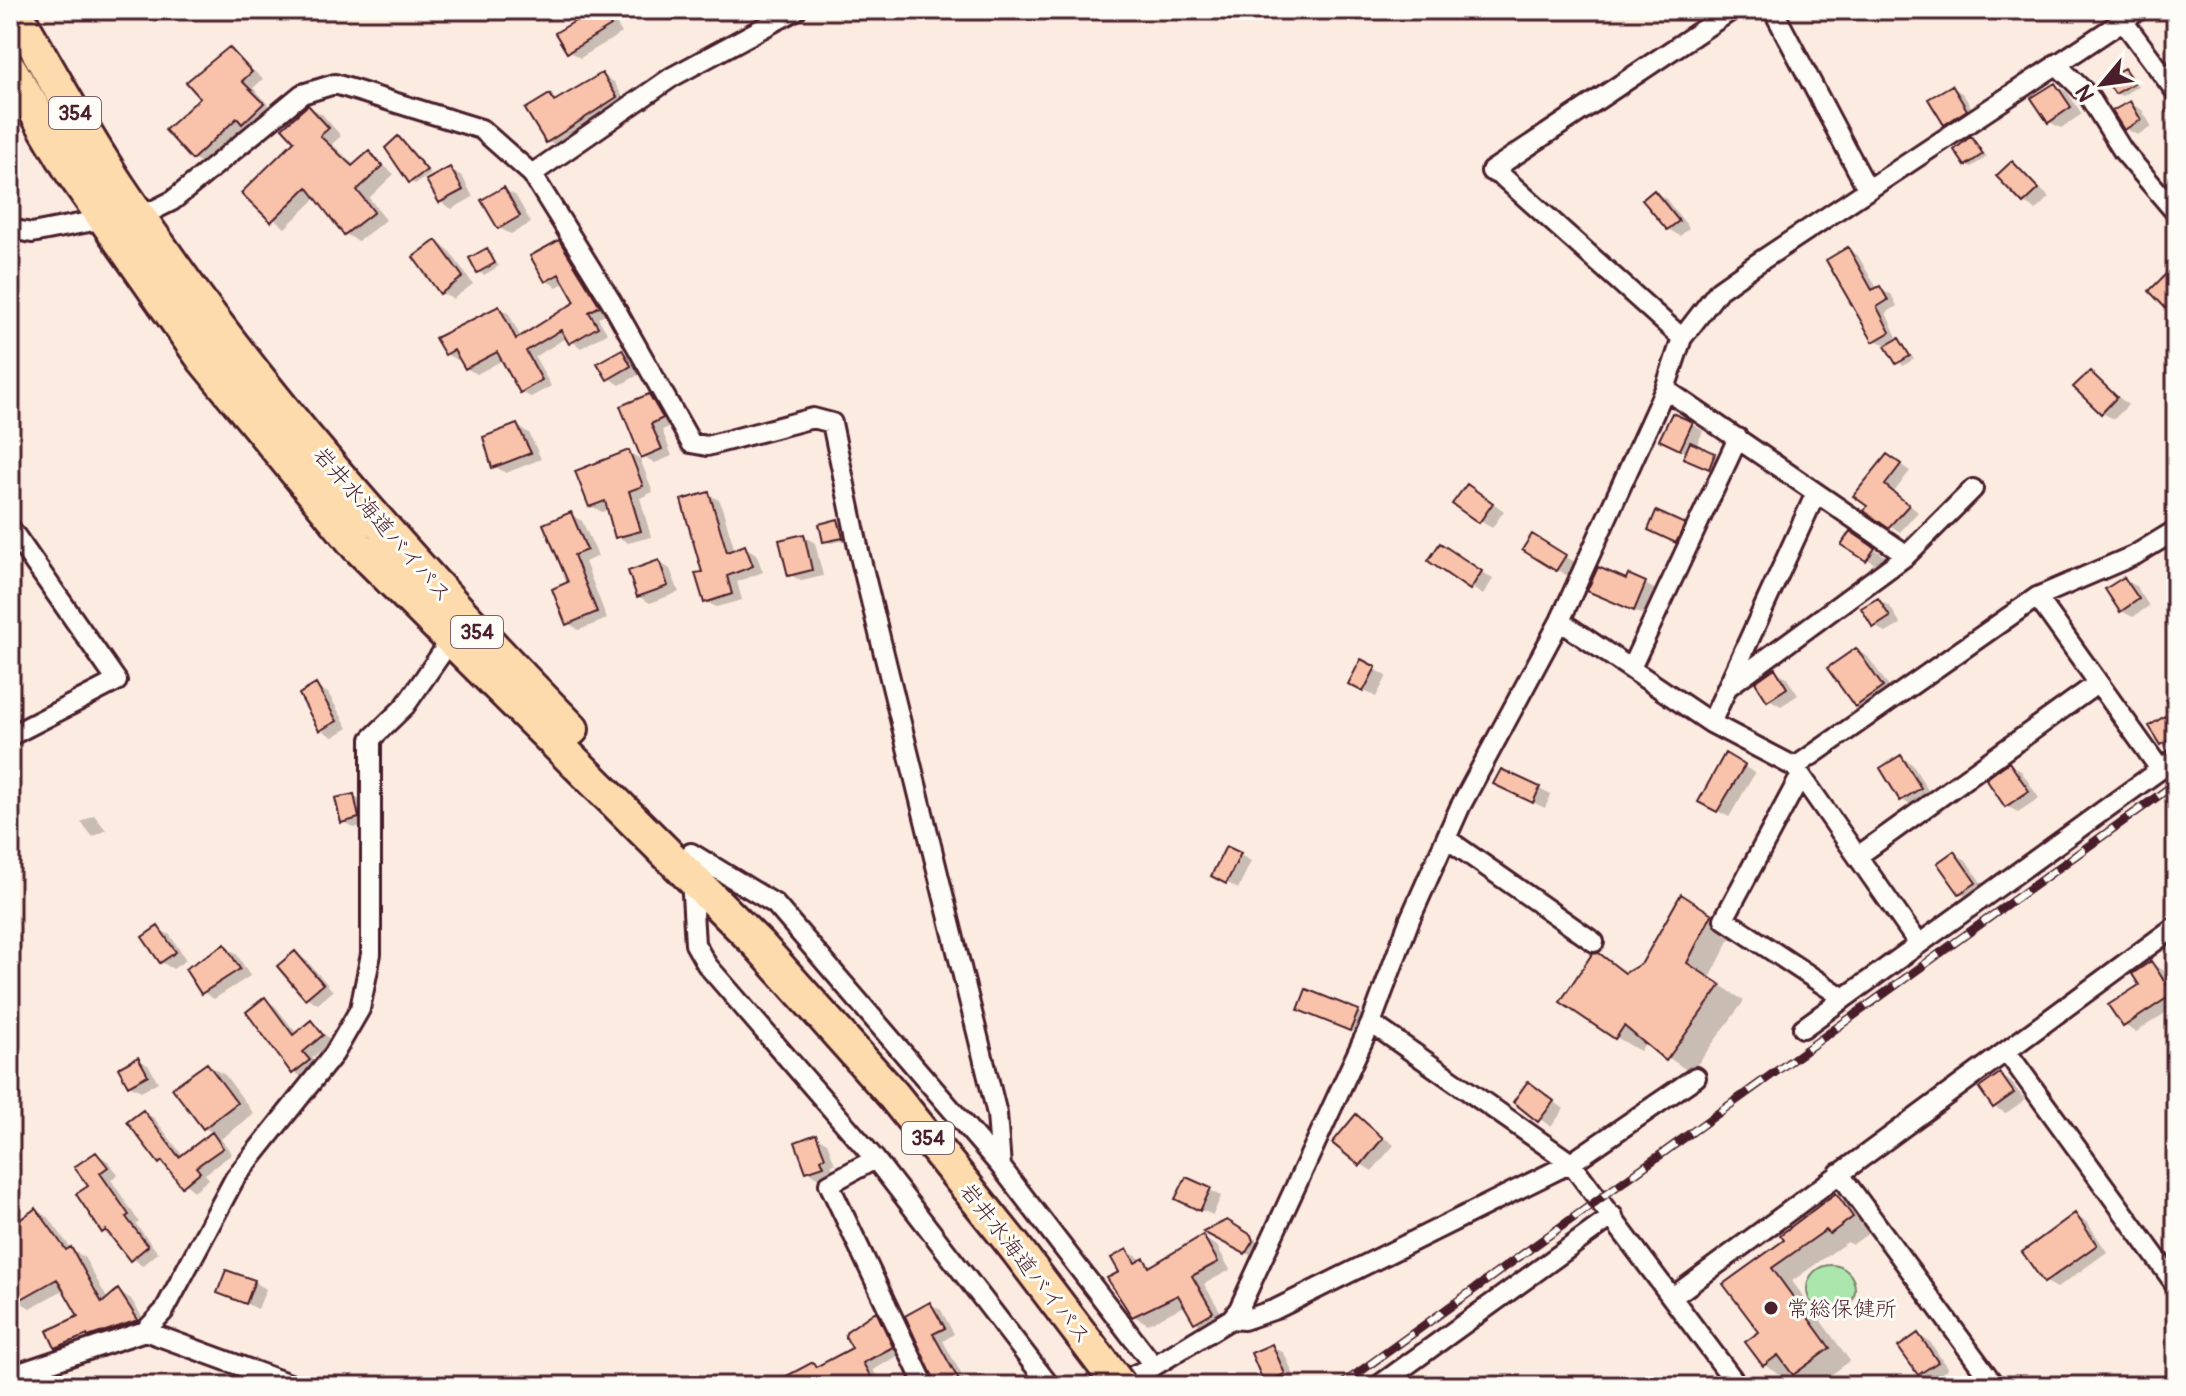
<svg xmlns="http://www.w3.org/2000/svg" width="2186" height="1396" font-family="Pangolin,'Klee One',sans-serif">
<rect width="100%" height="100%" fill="#fcebe0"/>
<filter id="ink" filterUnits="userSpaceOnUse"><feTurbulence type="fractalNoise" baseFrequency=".0125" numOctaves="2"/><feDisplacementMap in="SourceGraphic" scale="16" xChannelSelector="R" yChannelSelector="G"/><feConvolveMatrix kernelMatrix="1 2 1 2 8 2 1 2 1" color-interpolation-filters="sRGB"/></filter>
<g filter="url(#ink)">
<path fill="#abe7ad" stroke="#7a836c" stroke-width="2" d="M1807 1289a24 24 0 1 1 48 0a24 24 0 1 1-48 0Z"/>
<path fill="#0003" d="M598 10 611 16 622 33 580 58 568 51Z
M229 50 263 79 253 88 274 111 255 129 248 125 205 165 193 158 203 99Z
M2124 70 2138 86 2122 96 2116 93Z
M602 75 614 82 627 104 559 148 547 141 550 96 558 101Z
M2055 85 2067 92 2082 114 2061 128 2049 122Z
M1952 87 1963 94 1977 117 1957 130 1945 124Z
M2130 103 2142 110 2152 127 2137 135 2125 128Z
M309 107 322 114 341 136 332 144 355 166 369 153 394 174 369 198 386 220 358 241 345 234 317 197 285 228 244 193 297 141Z
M399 138 431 174 415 184 410 181Z
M1972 138 1987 157 1971 167 1966 164Z
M2012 163 2049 197 2036 210 2024 203Z
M450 169 462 176 473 197 452 209 440 202Z
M504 189 516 196 531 223 511 234 499 228Z
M1654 192 1666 199 1689 228 1680 236 1668 229Z
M436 242 448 249 473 284 453 299 441 293Z
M559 242 569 248 609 312 598 318 607 333 581 348 567 337 535 357 551 386 531 397 521 392 503 360 477 374 466 368 461 357 457 360 446 354 499 308 509 314 521 338 577 303 566 282 557 287 547 281Z
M1848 250 1858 256 1878 290 1891 294 1897 306 1886 313 1898 339 1914 359 1903 366 1887 345 1874 340Z
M487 251 499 266 484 275 479 272Z
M622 351 634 358 642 373 620 385 609 378Z
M2090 373 2128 405 2114 419 2102 413Z
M649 396 661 403 674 425 662 430 672 456 655 463 643 456Z
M1692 424 1703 431 1696 447 1726 461 1721 474 1697 464 1687 453 1673 446Z
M517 426 529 433 541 459 506 473 494 466Z
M629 452 640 459 653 492 640 498 651 537 628 543 617 536 609 509 602 512 590 505Z
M1897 462 1910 471 1894 492 1918 512 1900 532 1867 510Z
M1479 493 1504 511 1492 528 1480 521Z
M709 494 720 501 735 551 745 547 756 554 763 572 737 582 742 600 716 607 705 601Z
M571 515 582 521 598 556 585 562 607 619 579 630 568 623Z
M838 521 843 524 847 540 830 543 825 540Z
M1684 526 1695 533 1688 548 1662 535Z
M803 536 815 543 823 576 801 581 789 574Z
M1862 540 1885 556 1878 566 1867 559Z
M1544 543 1576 563 1568 576 1557 570Z
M1452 553 1493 579 1483 595 1431 561Z
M659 562 670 569 679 592 650 603 638 596Z
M2124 579 2136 586 2149 606 2133 617 2121 611Z
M1627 582 1645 584 1656 590 1646 616 1601 597Z
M1879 600 1890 607 1901 624 1886 633 1874 626Z
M1856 650 1868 657 1894 694 1868 712 1856 706Z
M1362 662 1387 676 1376 697 1351 684Z
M1775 670 1786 677 1798 695 1781 706 1769 699Z
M316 687 328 693 348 728 333 737 321 730Z
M2165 719 2176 732V741L2167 746 2162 743Z
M1726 756 1755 773 1729 817 1712 808Z
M1901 757 1912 764 1931 795 1913 806 1902 800Z
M2009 764 2021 771 2039 798 2018 812 2006 806Z
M1502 771 1551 795 1545 808 1507 790Z
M354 796 365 802 370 824 354 828 342 821Z
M94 815 106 830 93 837 81 822Z
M1954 853 1966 860 1986 890 1972 900 1960 893Z
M1240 855 1251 861 1238 889 1223 880Z
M1706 910 1735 929 1710 978 1744 1001 1691 1073 1646 1042 1640 1051 1616 1037 1598 955 1628 973 1643 964Z
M158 929 170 935 186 960 173 969 161 962Z
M225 947 236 953 250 976 214 999 203 992Z
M295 954 307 961 333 991 318 1004 306 997Z
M2151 963 2163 970 2176 990V1006L2136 1032 2124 1025Z
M265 1000 275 1006 297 1034 311 1022 332 1041 312 1058 319 1066 304 1078 293 1072Z
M1358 1012 1369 1019 1362 1036 1312 1015Z
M138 1059 149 1066 158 1082 141 1091 129 1085Z
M207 1065 225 1075 254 1114 221 1139 232 1154 205 1174 209 1179 194 1191 160 1162 144 1112 154 1118 183 1156 214 1133 204 1128Z
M2000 1075 2011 1082 2025 1100 2006 1113 1994 1107Z
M1540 1091 1564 1109 1551 1127 1516 1101Z
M1356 1117 1394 1145 1372 1171 1361 1164Z
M815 1136 827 1143 835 1164 831 1165 834 1172 820 1178 808 1171Z
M96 1154 108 1161 118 1174 111 1180 139 1222 136 1224 158 1253 142 1266 104 1232 91 1187Z
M1210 1190 1221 1196 1213 1215 1189 1205Z
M1836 1196 1857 1208 1873 1230 1852 1245 1847 1242 1792 1281 1850 1361 1816 1386 1793 1372 1785 1377 1764 1365 1762 1332 1726 1285 1786 1240Z
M36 1210 49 1218 72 1250 84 1257 108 1300 118 1291 131 1299 149 1328 70 1354 57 1347 80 1316 65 1289 30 1308 17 1300 10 1288V1229Z
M2075 1216 2087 1222 2107 1252 2057 1288 2046 1282Z
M1227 1222 1263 1244 1258 1259 1217 1238Z
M1203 1238 1217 1246 1230 1270 1204 1284 1226 1321 1210 1330 1196 1322 1186 1305 1148 1324 1134 1316 1122 1272 1127 1251 1154 1266Z
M254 1282 266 1289 258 1309 220 1292Z
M930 1304 941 1310 954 1334 943 1341 964 1379 975 1386H938L908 1317Z
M876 1314 887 1320 903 1353 873 1370 883 1386H794L813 1364 819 1367 855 1349Z
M1918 1335 1930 1342 1948 1369 1931 1380 1919 1374Z
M1272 1346 1284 1353 1296 1380 1282 1386 1265 1381Z"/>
<path fill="#f9c3ab" stroke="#4a1f2b" stroke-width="2" d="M594 10H601L611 26 567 53 555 33Z
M229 47 252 72 242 81 264 103 242 124 237 118 192 160 165 130 200 98 186 82Z
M2124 68 2134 83 2115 94 2105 79Z
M602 73 617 97 546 143 525 109 550 94 554 101Z
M2055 83 2071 107 2048 123 2031 98Z
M1952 85 1967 110 1944 125 1928 99Z
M2130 101 2141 120 2124 130 2112 111Z
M308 105 329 128 320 136 352 166 369 151 383 166 357 190 374 212 344 235 307 187 271 222 241 193 294 141 282 128Z
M398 136 427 170 409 183 385 148Z
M1971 136 1983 154 1965 166 1954 150Z
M2012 161 2039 189 2023 204 1996 176Z
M450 167 463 190 439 203 426 180Z
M504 187 520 216 498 229 481 200Z
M1654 190 1679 221 1667 230 1642 200Z
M436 240 463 277 440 294 413 257Z
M559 240 600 306 589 312 598 327 569 344 561 330 526 351 542 380 520 393 497 352 465 369 454 350 445 355 435 338 499 306 516 339 575 302 559 274 545 282 530 256Z
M1848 247 1872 290 1880 286 1888 300 1877 307 1890 332 1873 342 1826 260Z
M487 248 495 263 477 273 469 258Z
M2166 274 2176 284V319L2149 291Z
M1899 338 1910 356 1896 364 1885 346Z
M622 349 631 366 607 380 597 363Z
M2090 371 2117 397 2101 414 2073 387Z
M649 394 663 418 651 424 662 449 641 458 620 406Z
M1672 413 1693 422 1680 450 1659 440Z
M517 424 531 453 492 468 483 437Z
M1690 442 1715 453 1709 469 1683 458Z
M629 450 643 486 629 491 641 531 615 538 605 501 589 507 575 471Z
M1887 454 1901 464 1885 485 1909 505 1888 528 1864 511 1867 506 1853 496Z
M1467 484 1493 503 1479 523 1452 504Z
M709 492 727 552 745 545 753 566 727 576 732 594 704 603 695 573 702 572 681 500Z
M1656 511 1685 524 1676 543 1648 530Z
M571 512 587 550 574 555 597 612 566 625 552 589 568 582 543 524Z
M838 519 843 538 823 542 819 524Z
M1850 531 1875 548 1866 561 1841 545Z
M804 534 812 570 788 576 779 540Z
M1532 534 1566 555 1556 571 1522 550Z
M1440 543 1482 571 1470 590 1428 561Z
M659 560 668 586 637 597 628 571Z
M1598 567 1626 579 1628 574 1646 582 1634 611 1587 591Z
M2124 577 2139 599 2120 612 2105 589Z
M1878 598 1890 617 1873 628 1861 608Z
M1856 648 1883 687 1855 707 1827 668Z
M1361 659 1376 667 1363 692 1348 684Z
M1775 668 1787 688 1767 701 1755 682Z
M316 684 337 721 319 731 299 694Z
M2165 716 2176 735 2161 745 2149 726Z
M1725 753 1745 765 1717 812 1698 802Z
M1901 755 1921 788 1900 801 1880 768Z
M2009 762 2029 791 2005 807 1986 779Z
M1501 769 1540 787 1533 803 1493 784Z
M354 794 359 818 341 823 335 798Z
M1226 846 1241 853 1226 884 1211 876Z
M1954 851 1976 883 1959 894 1937 863Z
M1681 894 1712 914 1687 963 1721 985 1666 1061 1624 1026 1615 1039 1560 1002 1592 954 1599 953 1625 973 1642 963Z
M158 926 176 952 160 963 142 937Z
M225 944 240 969 201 994 185 969Z
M295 951 323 984 305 999 277 966Z
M2151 961 2173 994 2123 1027 2108 1005 2139 985 2132 974Z
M1306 989 1359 1010 1350 1031 1298 1010Z
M265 997 293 1035 311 1020 323 1035 303 1052 310 1060 292 1074 246 1012Z
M138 1057 148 1075 128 1086 118 1068Z
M207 1063 237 1103 203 1129 172 1088Z
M2000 1073 2014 1093 1993 1108 1979 1088Z
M1528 1081 1554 1101 1538 1122 1513 1102Z
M143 1110 179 1157 212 1132 223 1148 196 1167 200 1172 182 1187 162 1161 159 1164 127 1122Z
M1356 1114 1383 1138 1360 1166 1332 1143Z
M816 1134 825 1157 821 1159 824 1166 806 1172 795 1142Z
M96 1152 108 1167 100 1173 129 1215 126 1217 148 1246 130 1261 106 1230 102 1233 76 1194 88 1186 74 1167Z
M1186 1177 1211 1188 1200 1211 1175 1199Z
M1836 1193 1853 1217 1830 1234 1826 1230 1772 1268 1830 1348 1793 1375 1778 1355 1763 1366 1745 1342 1759 1332 1723 1284 1784 1240 1780 1235Z
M36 1208 66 1250 71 1247 102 1303 118 1289 138 1320 88 1337 87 1335 55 1348 47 1331 78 1316 57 1279 16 1302 10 1292V1227Z
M2075 1213 2097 1245 2044 1283 2022 1252Z
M1227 1220 1251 1235 1253 1241 1245 1254 1203 1232Z
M1203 1235 1218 1262 1192 1276 1213 1312 1194 1323 1178 1295 1132 1317 1107 1278 1119 1272 1111 1258 1127 1249 1135 1263 1144 1258 1149 1267Z
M226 1270 255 1280 246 1304 217 1293Z
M930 1302 945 1328 933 1334 962 1386H937L905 1316Z
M876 1311 893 1347 863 1363 876 1386H768L813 1362 816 1367 852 1348 845 1336 847 1331Z
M1918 1333 1938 1362 1918 1375 1898 1347Z
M1272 1344 1285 1374 1264 1383 1251 1353Z"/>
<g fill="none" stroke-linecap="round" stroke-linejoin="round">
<defs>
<path id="street" d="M1773 10 1868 190
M2123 21 2176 92
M2056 64 2088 95 2123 151 2176 213
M1491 171 1732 10
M1491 171 1503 177 1682 338
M532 174 672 77 796 10
M10 229 32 233 156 209 172 201 302 94 335 84 481 129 532 174 611 301 691 443 707 446 813 418 832 423 860 556 997 1114 1001 1167
M1665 389 1907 555
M10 528 117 681 10 736
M2037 597 2160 769
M1560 621 1711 723 1795 767 1918 943
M1631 668 1738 438
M1729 686 1907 555 1973 489
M1711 723 1816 493
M1795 767 2037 597 2135 555 2176 530
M1800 777 1724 919 1842 997
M1447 839 1594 942
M691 853 775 904 1001 1167 1154 1366
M1858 856 2098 683
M691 878 695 944 707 965 875 1159 1050 1386
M1371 1023 1571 1163 1738 1386
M1803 1028 2176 758
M2007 1052 2176 1285
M875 1159 829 1184 925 1386
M1839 1173 1995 1386
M1674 1296 2176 926
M1231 1319 1244 1320 1276 1309 1571 1163 1696 1077
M145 1331 295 1386
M10 1376 145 1331 164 1311 235 1178 334 1054 360 1009 371 954V739L405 706 455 634
M1113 1385 1154 1366 1231 1319 1239 1309 1371 1023 1410 919 1460 807 1560 621 1665 389 1682 338 1719 290 1756 264 2139 10
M1378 1386 1613 1216"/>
<path id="highway" d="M14 10C49 69 81 130 119 187 249 383 408 562 572 729
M10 69 71 171 204 360 357 546 759 945 893 1095 1014 1246"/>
</defs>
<use href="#street" stroke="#4a1f2b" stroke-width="24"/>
<use href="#highway" stroke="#4a1f2b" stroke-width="38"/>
<use href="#street" stroke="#fdfcf7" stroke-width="18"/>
<use href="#highway" stroke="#fddbac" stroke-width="32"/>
<defs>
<path id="rail" d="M1340 1386 2176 783"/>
</defs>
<use href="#rail" stroke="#4a1f2b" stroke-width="9"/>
<use href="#rail" stroke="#fdfcf7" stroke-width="6" stroke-dasharray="18" stroke-linecap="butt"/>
<defs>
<path id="highway-bridge" d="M1014 1246 1120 1386"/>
</defs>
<use href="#highway-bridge" stroke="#4a1f2b" stroke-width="38" stroke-linecap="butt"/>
<use href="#highway-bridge" stroke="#fddbac" stroke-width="32"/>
</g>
</g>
<circle fill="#4a1f2b" stroke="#fdfcf7" stroke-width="3" cx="1771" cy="1308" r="8"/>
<g text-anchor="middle" stroke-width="6" stroke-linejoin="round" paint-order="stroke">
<g fill="#fdfcf7" stroke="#806168" stroke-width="2">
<rect x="49" y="97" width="52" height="32" rx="6"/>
<rect x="451" y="616" width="52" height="32" rx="6"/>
<rect x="902" y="1122" width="52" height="32" rx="6"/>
</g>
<g font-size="20" font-weight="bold" fill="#4a1f2b">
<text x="75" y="120">354</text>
<text x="477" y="639">354</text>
<text x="928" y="1145">354</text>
</g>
<g font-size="22" fill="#4a1f2b" stroke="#fdfcf7">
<text transform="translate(383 524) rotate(49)" y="8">岩井水海道バイパス</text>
<text transform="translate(1026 1263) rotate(52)" y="8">岩井水海道バイパス</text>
</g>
<g font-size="22" fill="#4a1f2b" stroke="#fdfcf7" text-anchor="start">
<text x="1787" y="1316">常総保健所</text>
</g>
</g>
<rect width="2186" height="1396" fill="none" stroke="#fdfcf7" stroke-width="40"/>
<rect x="20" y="20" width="2146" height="1356" fill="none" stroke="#4a1f2b" stroke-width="3" filter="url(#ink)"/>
<g transform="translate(2102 84) rotate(241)" stroke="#fdfcf7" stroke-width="6" paint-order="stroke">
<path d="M0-6L14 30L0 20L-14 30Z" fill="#4a1f2b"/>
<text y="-12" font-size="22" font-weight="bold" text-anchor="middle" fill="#4a1f2b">N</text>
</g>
</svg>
